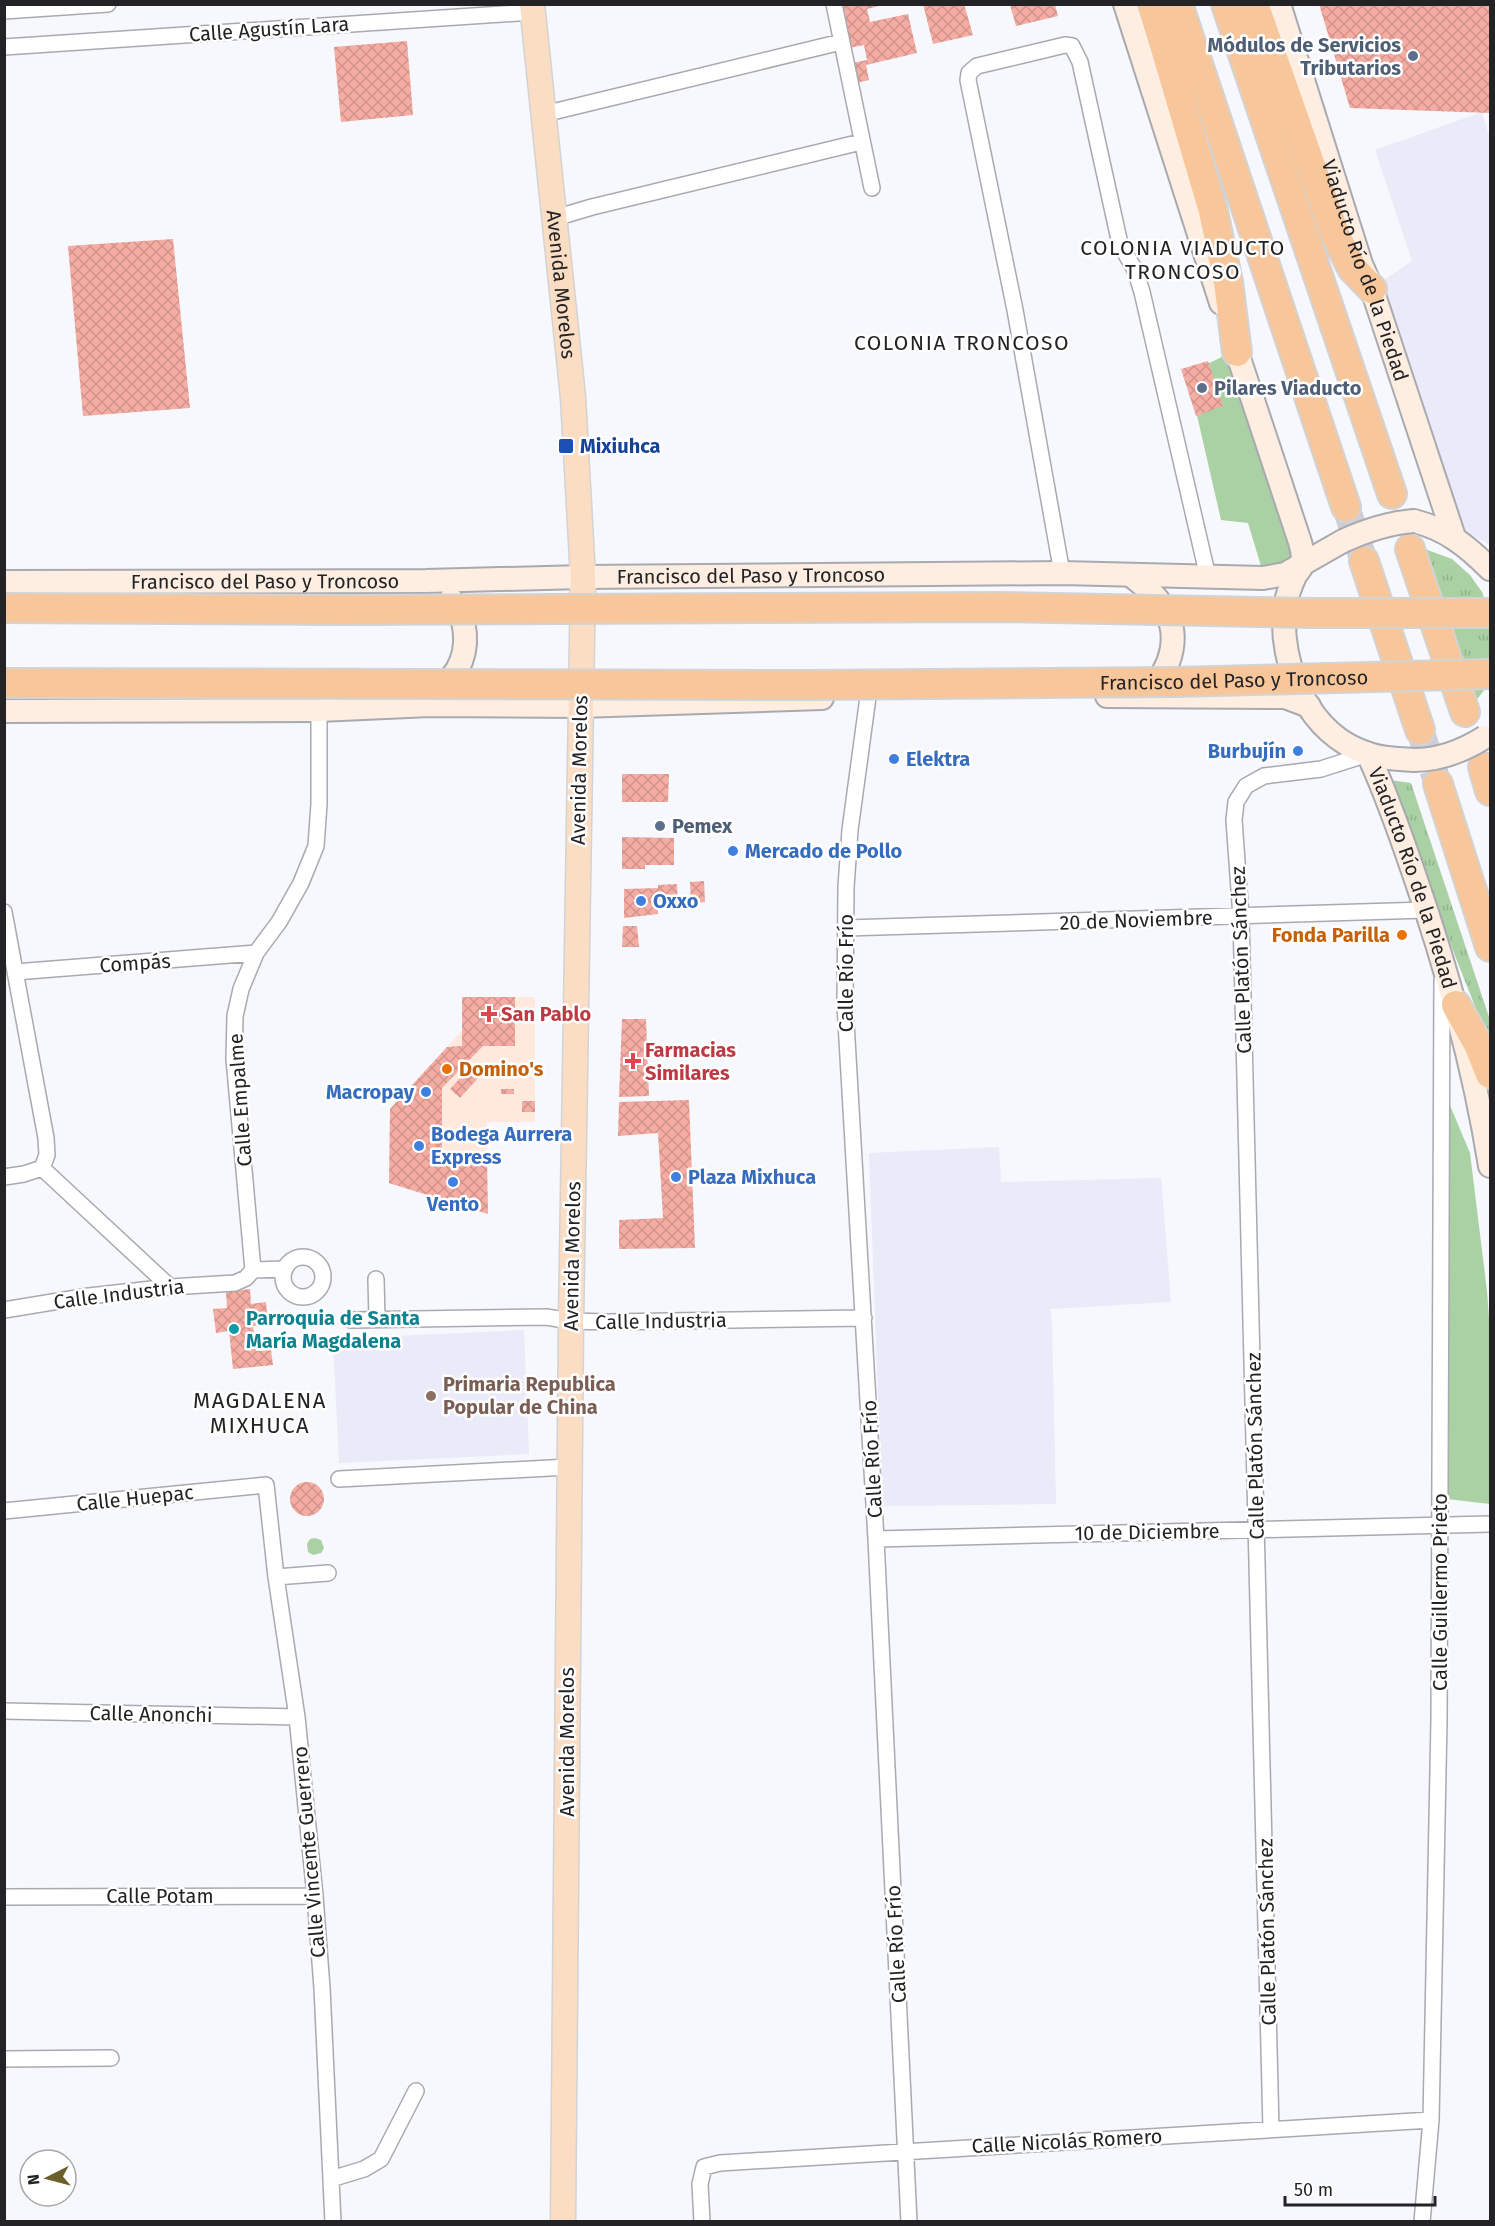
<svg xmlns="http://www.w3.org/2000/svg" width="1495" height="2226" font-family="'Fira Sans',sans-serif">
<defs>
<pattern id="grass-tufts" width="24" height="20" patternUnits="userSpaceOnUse" patternTransform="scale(1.5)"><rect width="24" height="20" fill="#a9d1a3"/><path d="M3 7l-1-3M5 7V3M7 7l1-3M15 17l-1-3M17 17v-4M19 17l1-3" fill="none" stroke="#91b38c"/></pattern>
<pattern id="building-cross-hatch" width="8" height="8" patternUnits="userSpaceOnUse" patternTransform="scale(1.5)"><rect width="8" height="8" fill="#f4aca3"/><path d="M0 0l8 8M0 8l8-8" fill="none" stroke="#d1948c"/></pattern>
</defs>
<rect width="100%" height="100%" fill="#f7f7fe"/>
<path fill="#ffe9dc" d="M462 997H535V1122H487L488 1214 389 1183 390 1109 462 1031Z"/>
<path fill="#eaeaf8" d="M1482 112 1490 139V545L1461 529 1377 285 1412 261 1375 150Z
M999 1147 1001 1182 1161 1178 1171 1302 1050 1309 1052 1322 1056 1504 882 1506 869 1153Z
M524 1330 529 1454 339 1463 333 1339Z"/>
<path fill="url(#grass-tufts)" d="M1422 548 1452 559 1470 575 1482 592 1490 615V676L1485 689 1474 703Z
M1390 780 1411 783 1490 1020V1044L1457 961Z"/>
<path fill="#a9d1a3" d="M1228 354 1297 553 1280 564 1261 566 1248 523 1221 520 1193 398 1199 368Z
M1449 1103 1470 1153 1487 1291 1490 1331V1504L1447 1499Z
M315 1538 321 1540 324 1548 321 1553 313 1555 308 1552 307 1544 310 1539Z"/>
<path fill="url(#building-cross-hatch)" d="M839 4H887L867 9 870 22 908 14 917 53 866 65 869 80 856 83 852 63 867 60 864 45 849 48Z
M923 4H964L973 35 933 44Z
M1319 4H1490V113L1350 108Z
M1010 5H1055L1058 16 1016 26Z
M407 41 413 115 341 122 334 47Z
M173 239 190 408 83 416 68 246Z
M1208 361 1223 406 1196 416 1181 369Z
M622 774H669L668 802H622Z
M622 837 674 838V865H645V869H622Z
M704 881 705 902 691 904 690 882Z
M677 884 678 906 658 908V914L624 918V889L658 888V885Z
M623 926H637L639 947H622Z
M462 997H515V1046H483L442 1088V1164L487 1163 488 1214 389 1183 390 1109 447 1047 462 1046Z
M622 1019H646L649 1096 619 1097Z
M470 1067 480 1076 460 1098 450 1089Z
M501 1089H514V1094H501Z
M689 1100 695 1248 619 1249V1220L663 1218 658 1133 618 1136 619 1102Z
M522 1101H535V1112H522Z
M250 1289 251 1304 266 1302 268 1325 253 1326 256 1351 271 1350 273 1365 233 1369 229 1331 216 1333 213 1309 227 1308 226 1292Z
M290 1499a17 17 0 1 1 34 0a17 17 0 1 1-34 0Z"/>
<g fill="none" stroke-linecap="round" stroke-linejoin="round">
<path stroke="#cdcdd3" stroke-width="28" stroke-dasharray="28 14" stroke-linecap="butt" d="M1346 507 1364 561
M1420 730 1438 784"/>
<defs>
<path id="street" d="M834 4 872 188
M4 11 108 4
M4 47 533 12
M544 114 841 42
M555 218 592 207 861 142
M1062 573 1015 310 968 80 969 73 977 66 1065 45 1072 46 1080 62 1120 244 1135 270 1142 292 1208 577
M868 697 850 830 846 887 845 1005 876 1539 909 2222
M4 912 46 1138 47 1155 42 1168 170 1287
M846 928 1426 910
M15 972 256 953
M4 1177 24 1174 42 1168
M283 1277a20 20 0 1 1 40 0a20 20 0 1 1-40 0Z
M253 1270 285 1269
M376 1279 377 1320
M4 1310 89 1296 170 1287 235 1283 246 1278 253 1270 234 1059 235 1016 241 989 256 953 279 922 301 883 316 846 319 804V710
M351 1320 546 1317 571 1321 608 1322 864 1318
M339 1479 569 1467
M4 1511 266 1485 276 1577 297 1717 315 1896 322 1988 333 2222
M876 1539 1490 1524
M276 1577 328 1573
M4 1711 297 1717
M4 1897 315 1896
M4 2059 111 2058
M1271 2129 1241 917 1234 820 1236 802 1246 786 1264 776 1321 769 1368 754
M331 2179 364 2169 381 2159 416 2091
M702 2222 700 2184 704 2167 720 2163 1431 2120
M1422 2222 1431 2120 1439 1720 1442 980"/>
<g id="secondary">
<path d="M1125 4 1221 303"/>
<path id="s1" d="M1279 4 1361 264 1372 289 1454 537"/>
<path d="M1232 337 1300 542C1302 549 1304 558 1302 565 1301 569 1297 572 1295 576 1291 585 1286 597 1285 607 1278 664 1309 736 1369 754 1383 759 1399 759 1414 760"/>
<path d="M1414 521C1446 529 1467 546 1490 569"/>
<path d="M1131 575C1141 584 1153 592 1161 604 1182 632 1173 669 1147 691"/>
<path id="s2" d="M4 582 426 581 583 577 1062 573 1263 578 1285 574 1343 541"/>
<path d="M438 691C444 684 452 678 457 670 470 647 467 618 451 599"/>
<path d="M1107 696 1285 697 1309 706"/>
<path d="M4 711 319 710 430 705 580 706 822 698"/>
<path id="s3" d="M1368 754C1386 793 1400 833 1414 874 1447 969 1474 1066 1490 1166"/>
</g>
<g id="primary">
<path id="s4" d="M532 4 573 397 583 577 571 1321 563 2222"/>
</g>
<path id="highway" d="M1152 4 1213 211 1228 282 1237 352
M1178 4 1346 507
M1226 4 1392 494
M1254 4 1335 234 1352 268 1372 289
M1410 549 1465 712
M1364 561 1420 730
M1483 767 1490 791
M1438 784 1490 947
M1456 1005 1478 1044 1490 1074"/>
</defs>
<use href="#street" stroke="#a9a9b0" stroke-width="18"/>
<use href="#secondary" stroke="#a9a9b0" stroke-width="26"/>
<use href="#primary" stroke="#d3d3d4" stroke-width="27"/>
<use href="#highway" stroke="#d3d3d4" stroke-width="32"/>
<use href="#street" stroke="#fff" stroke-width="15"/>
<use href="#secondary" stroke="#fdeee1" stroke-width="22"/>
<use href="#primary" stroke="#faddc3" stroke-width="24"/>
<use href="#highway" stroke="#f7c79b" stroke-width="28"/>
<defs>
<path id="secondary-bridge" d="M1343 541C1367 530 1388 523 1414 521
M1414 760C1441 760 1463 751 1485 737"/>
<g id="highway-bridge">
<path d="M4 608 342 610 1001 607 1311 613H1490"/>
<path id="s5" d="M4 683 812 685 1177 682 1490 674"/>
</g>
</defs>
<use href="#secondary-bridge" stroke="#a9a9b0" stroke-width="26" stroke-linecap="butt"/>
<use href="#highway-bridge" stroke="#d3d3d4" stroke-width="32" stroke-linecap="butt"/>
<use href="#secondary-bridge" stroke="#fdeee1" stroke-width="22"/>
<use href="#highway-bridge" stroke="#f7c79b" stroke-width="28"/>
</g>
<g fill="#5c6f8a" stroke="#fff" stroke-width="2">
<circle cx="1413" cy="56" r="6"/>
<circle cx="1202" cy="388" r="6"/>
<circle cx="660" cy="826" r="6"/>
</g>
<rect fill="#1a4fb4" stroke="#fff" stroke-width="2" x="558" y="438" width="16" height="16" rx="3"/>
<g fill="#3f7fe0" stroke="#fff" stroke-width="2">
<circle cx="1298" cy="751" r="6"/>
<circle cx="894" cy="759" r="6"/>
<circle cx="733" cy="851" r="6"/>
<circle cx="641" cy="901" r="6"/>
<circle cx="426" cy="1092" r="6"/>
<circle cx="419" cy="1146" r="6"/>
<circle cx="676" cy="1177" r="6"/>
<circle cx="453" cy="1182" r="6"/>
</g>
<g fill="#e8710a" stroke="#fff" stroke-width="2">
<circle cx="1402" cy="935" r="6"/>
<circle cx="447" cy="1069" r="6"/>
</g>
<g fill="#e0444e" stroke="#fff" stroke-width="2">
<path d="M486 1005h6v6h6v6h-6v6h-6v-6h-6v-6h6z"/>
<path d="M630 1052h6v6h6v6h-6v6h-6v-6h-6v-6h6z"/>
</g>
<circle fill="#0f9aa8" stroke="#fff" stroke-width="2" cx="234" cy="1329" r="6"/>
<circle fill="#8d6e63" stroke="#fff" stroke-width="2" cx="431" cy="1396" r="6"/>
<g text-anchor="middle" stroke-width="5" stroke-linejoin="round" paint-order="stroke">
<g font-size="20" fill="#232326" stroke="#fff">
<text transform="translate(269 29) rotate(-4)" y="7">Calle Agustín Lara</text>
<text dy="7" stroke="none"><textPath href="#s1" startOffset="280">Viaducto Río de la Piedad</textPath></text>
<text dy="7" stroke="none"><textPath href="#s4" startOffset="282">Avenida Morelos</textPath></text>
<text dy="7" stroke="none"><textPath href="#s2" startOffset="747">Francisco del Paso y Troncoso</textPath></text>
<text dy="7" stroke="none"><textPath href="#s2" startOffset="261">Francisco del Paso y Troncoso</textPath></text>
<text dy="7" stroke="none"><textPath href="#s5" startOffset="1230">Francisco del Paso y Troncoso</textPath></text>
<text transform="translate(579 770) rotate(-89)" y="7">Avenida Morelos</text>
<text dy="7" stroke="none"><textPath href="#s3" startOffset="132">Viaducto Río de la Piedad</textPath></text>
<text transform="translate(1136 920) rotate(-2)" y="7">20 de Noviembre</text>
<text transform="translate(1241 960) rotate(-92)" y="7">Calle Platón Sánchez</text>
<text transform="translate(135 963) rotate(-4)" y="7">Compás</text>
<text transform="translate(846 973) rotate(-90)" y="7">Calle Río Frío</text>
<text transform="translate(240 1100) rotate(-94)" y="7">Calle Empalme</text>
<text transform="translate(572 1256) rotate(-89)" y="7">Avenida Morelos</text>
<text transform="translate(119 1294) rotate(-7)" y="7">Calle Industria</text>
<text transform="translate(661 1321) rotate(-1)" y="7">Calle Industria</text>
<text transform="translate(1255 1446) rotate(-91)" y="7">Calle Platón Sánchez</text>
<text transform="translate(872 1459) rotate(-93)" y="7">Calle Río Frío</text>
<text transform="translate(135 1498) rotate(-6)" y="7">Calle Huepac</text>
<text transform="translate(1147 1532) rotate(-1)" y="7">10 de Diciembre</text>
<text transform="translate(1440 1592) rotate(-90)" y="7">Calle Guillermo Prieto</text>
<text transform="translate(151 1714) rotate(1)" y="7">Calle Anonchi</text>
<text transform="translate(567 1742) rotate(-90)" y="7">Avenida Morelos</text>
<text transform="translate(309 1852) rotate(-95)" y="7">Calle Vincente Guerrero</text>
<text x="160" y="1903">Calle Potam</text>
<text transform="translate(1267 1932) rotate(-91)" y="7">Calle Platón Sánchez</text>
<text transform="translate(896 1944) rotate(-93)" y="7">Calle Río Frío</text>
<text transform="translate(1067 2141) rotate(-3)" y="7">Calle Nicolás Romero</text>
</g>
<g font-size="20" font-weight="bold" fill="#4e5e75" stroke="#fff" text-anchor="start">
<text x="1401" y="52" text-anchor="end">Módulos de Servicios<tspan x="1401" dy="23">Tributarios</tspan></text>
<text x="1214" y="395">Pilares Viaducto</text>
<text x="672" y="833">Pemex</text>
</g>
<g font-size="20" font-weight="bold" fill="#164399" stroke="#fff" text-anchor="start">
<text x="580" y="453">Mixiuhca</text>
</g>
<g font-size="20" font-weight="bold" fill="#366cbe" stroke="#fff" text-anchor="start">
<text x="1286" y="758" text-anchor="end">Burbujín</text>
<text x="906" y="766">Elektra</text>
<text x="745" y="858">Mercado de Pollo</text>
<text x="653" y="908">Oxxo</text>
<text x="414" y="1099" text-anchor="end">Macropay</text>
<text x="431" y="1141">Bodega Aurrera<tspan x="431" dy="23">Express</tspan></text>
<text x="688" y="1184">Plaza Mixhuca</text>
<text x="453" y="1211" text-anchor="middle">Vento</text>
</g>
<g font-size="20" font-weight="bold" fill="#c56008" stroke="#fff" text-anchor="end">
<text x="1390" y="942">Fonda Parilla</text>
<text x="459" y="1076" text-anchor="start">Domino's</text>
</g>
<g font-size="20" font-weight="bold" fill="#be3a42" stroke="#fff" text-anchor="start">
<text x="501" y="1021">San Pablo</text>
<text x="645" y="1057">Farmacias<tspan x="645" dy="23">Similares</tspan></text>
</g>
<g font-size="20" font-weight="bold" fill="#0d838f" stroke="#fff" text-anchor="start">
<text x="246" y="1325">Parroquia de Santa<tspan x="246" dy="23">María Magdalena</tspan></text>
</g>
<g font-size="20" font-weight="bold" fill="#785e54" stroke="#fff" text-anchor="start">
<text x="443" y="1391">Primaria Republica<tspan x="443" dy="23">Popular de China</tspan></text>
</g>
<g font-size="21" letter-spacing="1.5" fill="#232326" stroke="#fff">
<text x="1183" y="255">COLONIA VIADUCTO<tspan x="1183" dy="24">TRONCOSO</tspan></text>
<text x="962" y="350">COLONIA TRONCOSO</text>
</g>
<g font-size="22" letter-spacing="1.5" fill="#232326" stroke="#fff">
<text x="260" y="1408">MAGDALENA<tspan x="260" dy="25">MIXHUCA</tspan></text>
</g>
</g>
<rect width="1495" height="2226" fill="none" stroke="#232326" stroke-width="12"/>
<g transform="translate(48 2178) rotate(264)"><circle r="28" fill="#ffffff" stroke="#a7a7a8" stroke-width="1.5"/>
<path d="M0-4.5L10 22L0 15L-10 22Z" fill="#6b5f2c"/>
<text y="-9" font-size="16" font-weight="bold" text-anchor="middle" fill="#232326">N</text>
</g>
<path d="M1285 2196v9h150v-9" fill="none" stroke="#232326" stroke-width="3"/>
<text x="1294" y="2196" font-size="18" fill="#232326" stroke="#ffffff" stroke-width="4.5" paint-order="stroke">50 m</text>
</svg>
